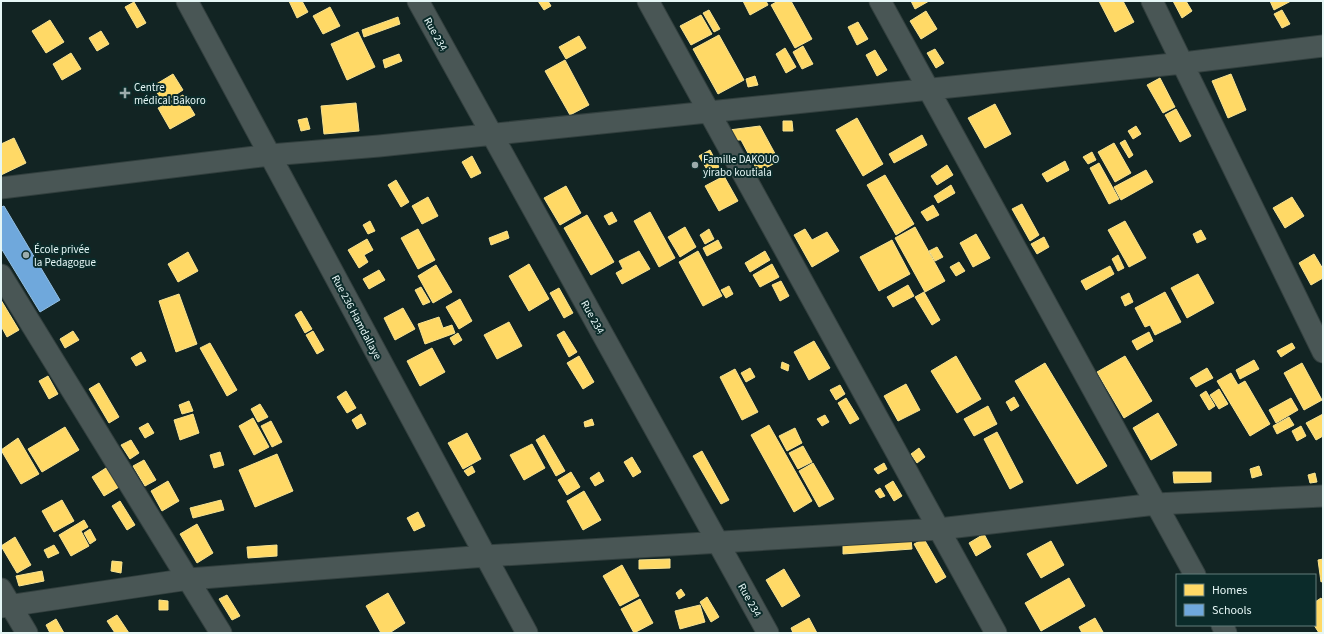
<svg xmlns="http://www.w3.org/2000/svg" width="1324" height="634" font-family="'Source Sans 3',sans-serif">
<rect width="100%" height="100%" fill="#122423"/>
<path fill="#ffd966" stroke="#f7e291" d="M289 1H302L308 12 297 18Z
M538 1H548L551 6 544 10Z
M743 1H766L768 5 750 15Z
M778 1H791L812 39 795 48 771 5Z
M911 1H929L915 9Z
M1099 1H1123L1134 22 1115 32Z
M1173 1H1186L1192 11 1182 18Z
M1270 1H1291L1274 10Z
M134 2 146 23 137 28 125 7Z
M330 7 340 26 323 34 313 16Z
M709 10 720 29 714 32 703 13Z
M1282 10 1290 24 1282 28 1274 14Z
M926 11 937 29 921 39 910 21Z
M701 15 712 34 691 45 680 26Z
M398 17 400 24 364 37 362 30Z
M50 20 64 42 46 53 32 31Z
M858 22 868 39 857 45 848 27Z
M101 31 109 44 97 51 89 38Z
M358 32 375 67 347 80 331 44Z
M719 35 744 80 718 94 693 49Z
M579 36 586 48 566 59 559 47Z
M803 46 813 64 802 69 793 52Z
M785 48 796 67 786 73 776 54Z
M935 49 944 63 936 68 927 53Z
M875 50 887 70 877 76 866 55Z
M71 53 81 69 62 80 53 64Z
M399 54 402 61 385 68 383 60Z
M565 60 589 105 570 115 545 71Z
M173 74 183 90 163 103 153 86Z
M1231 74 1246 110 1228 118 1212 81Z
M755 76 758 85 748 87 746 79Z
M1160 78 1175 107 1163 113 1147 85Z
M183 95 195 115 170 129 158 108Z
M356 103 359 131 324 134 321 106Z
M995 104 1011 134 985 148 968 118Z
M1176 109 1191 136 1180 142 1165 115Z
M307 118 310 129 301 131 298 120Z
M857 118 883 164 863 176 836 130Z
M783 121H792L793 131H783Z
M760 126 779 161 758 172 741 140H734L729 130Z
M1136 126 1141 134 1133 139 1128 131Z
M922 135 927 145 894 163 889 154Z
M14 138 26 163 1 175V144Z
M1125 140 1133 155 1129 158 1120 143Z
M1114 143 1131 173 1115 182 1098 152Z
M710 150 719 167 709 173 699 156Z
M1092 152 1096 160 1088 164 1083 157Z
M472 156 481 173 471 178 462 162Z
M1065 161 1069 170 1047 182 1042 174Z
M1099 163 1119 199 1109 204 1090 168Z
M947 165 953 175 937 185 931 176Z
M1146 170 1153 182 1121 200 1114 187Z
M885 175 914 224 896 235 867 185Z
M724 176 738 201 719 211 705 186Z
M396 180 409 202 401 207 388 185Z
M951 185 955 193 938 203 934 196Z
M566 186 581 213 560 225 544 198Z
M428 197 438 216 422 224 412 206Z
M1292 197 1304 216 1285 228 1273 208Z
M1022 204 1039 235 1030 241 1012 209Z
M933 205 939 215 927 221 921 212Z
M612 212 617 221 609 225 604 216Z
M650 212 675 258 659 267 634 221Z
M587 215 614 262 591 275 564 228Z
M370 221 375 231 368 234 363 225Z
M1125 221 1146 258 1129 267 1108 230Z
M685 227 696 247 680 257 668 237Z
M915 227 945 281 925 292 895 238Z
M418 229 435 260 418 269 401 238Z
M709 229 714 239 705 244 700 235Z
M805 229 812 240 827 232 839 251 812 267 794 235Z
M1201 230 1206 239 1197 243 1193 234Z
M507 231 509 238 491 245 489 238Z
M976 234 990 258 973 267 960 243Z
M1044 237 1049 247 1037 254 1031 244Z
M367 239 373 250 364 255 368 262 359 268 348 250Z
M718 240 722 248 707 256 703 248Z
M892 240 910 274 879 291 860 257Z
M937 247 943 257 935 261 929 251Z
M639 251 650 269 622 284 616 273 623 269 619 261Z
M698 251 722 296 703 306 679 262Z
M765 251 770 260 750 272 745 263Z
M188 252 198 271 178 282 168 264Z
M1314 254 1323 269V278L1311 285 1299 263Z
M1118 255 1124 268 1118 271 1112 259Z
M959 262 965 271 956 276 950 267Z
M529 264 549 299 529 311 509 276Z
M772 264 779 277 760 287 753 275Z
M436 265 452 292 433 303 418 276Z
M1110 266 1114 274 1086 290 1081 281Z
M379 270 385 280 369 289 363 279Z
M1198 274 1214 303 1187 318 1171 288Z
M781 281 789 296 780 301 772 285Z
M908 285 914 296 893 307 887 297Z
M729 286 733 294 726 298 721 290Z
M421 287 430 302 423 305 415 290Z
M559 288 573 313 564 318 550 293Z
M924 292 940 320 932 325 915 297Z
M1165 292 1181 322 1155 335 1150 325 1145 327 1135 308Z
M1129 293 1133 302 1125 306 1121 297Z
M179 294 197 344 176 352 159 301Z
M460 299 472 321 459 329 446 307Z
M1 300 19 330 7 337 1 326Z
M403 308 415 329 395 340 384 318Z
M301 311 312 329 305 333 295 315Z
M439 317 443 328 452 325 455 333 425 344 418 324Z
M509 322 522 346 497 359 484 335Z
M73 331 79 340 65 348 60 339Z
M313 331 324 350 317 354 306 335Z
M564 331 577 352 569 357 557 335Z
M1149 332 1153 341 1137 350 1132 341Z
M458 333 462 340 454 345 450 338Z
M814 341 830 368 809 380 794 352Z
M210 343 237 390 227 396 200 348Z
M1292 343 1295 348 1281 357 1277 351Z
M432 348 445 372 420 386 407 361Z
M141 352 146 361 136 366 131 358Z
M579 356 594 382 583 389 567 363Z
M956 356 981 399 957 413 931 371Z
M1125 356 1152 401 1124 418 1097 372Z
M1254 360 1259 369 1240 379 1236 370Z
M782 362 789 365 788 371 781 368Z
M1045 363 1107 466 1077 484 1015 381Z
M1302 363 1322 400 1304 410 1284 373Z
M750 368 755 377 746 382 741 373Z
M1207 368 1213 378 1196 387 1190 378Z
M735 369 758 412 742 420 720 377Z
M1231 373 1238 385 1245 381 1270 424 1250 436 1217 381Z
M48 376 58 394 49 399 39 381Z
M99 383 119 417 109 423 89 389Z
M906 384 920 410 898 421 884 396Z
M840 385 845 394 836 400 830 390Z
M1219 389 1228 404 1219 409 1210 395Z
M346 391 356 408 347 413 337 397Z
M1206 391 1215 406 1209 410 1200 395Z
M1014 397 1019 406 1011 411 1006 402Z
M846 398 859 419 850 424 838 403Z
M1291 398 1298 410 1276 423 1269 410Z
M189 401 193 411 182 414 179 405Z
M260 404 268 417 258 422 251 409Z
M988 406 997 424 974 436 964 419Z
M1158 413 1177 445 1151 460 1133 428Z
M193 414 199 433 180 440 174 420Z
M361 414 366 424 357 429 352 420Z
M1323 414V436L1316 440 1306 423Z
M825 415 829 422 822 426 817 419Z
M1289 417 1294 425 1277 434 1273 426Z
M253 418 269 447 254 455 239 426Z
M592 419 594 425 585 427 584 422Z
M271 421 282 442 272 447 261 426Z
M148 423 154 433 145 438 139 428Z
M769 425 812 501 794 512 751 435Z
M1301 426 1306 436 1297 441 1292 431Z
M65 427 79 450 42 472 28 449Z
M795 428 802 443 787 451 779 436Z
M997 432 1023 482 1010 489 984 439Z
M467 433 481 459 463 469 448 443Z
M544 435 565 471 556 476 536 440Z
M18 438 39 474 21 484 1 450Z
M131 440 139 453 130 459 121 445Z
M532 444 545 468 524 480 510 455Z
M803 446 812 462 798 469 789 453Z
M919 448 925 457 917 463 911 454Z
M702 451 729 500 721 504 693 456Z
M220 452 224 465 214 468 210 455Z
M277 454 293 491 255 507 239 470Z
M632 457 641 472 633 477 624 462Z
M144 460 156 480 145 486 133 466Z
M813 463 834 499 819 507 799 471Z
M884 463 887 469 878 474 874 469Z
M472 466 475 472 468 476 464 471Z
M1259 466 1262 475 1252 478 1250 469Z
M106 468 119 487 104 496 92 477Z
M571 472 580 487 567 495 558 480Z
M599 472 604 481 595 486 590 478Z
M1173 472H1211V482L1174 483Z
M1315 473 1317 482 1310 483 1308 475Z
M168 481 179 501 162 511 151 491Z
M893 481 902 496 894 501 885 486Z
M880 488 885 496 880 498 875 491Z
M584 491 601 520 583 530 567 501Z
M62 500 74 521 54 532 42 511Z
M221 500 224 510 193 518 190 508Z
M120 501 135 525 127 530 112 506Z
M418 512 425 526 414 531 407 518Z
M84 520 88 527 81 531 89 546 71 556 59 535Z
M197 524 213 553 197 563 180 534Z
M90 529 96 540 90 544 84 533Z
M984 534 991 547 976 556 969 543Z
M15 537 31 565 17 573 1 546Z
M911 539 912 549 843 554V544Z
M924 539 946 577 936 583 914 544Z
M1051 541 1064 565 1041 578 1027 554Z
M54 545 59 553 48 558 44 550Z
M277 545V556L248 558 247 547Z
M670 559V568L639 569V560Z
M1323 559V581L1321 582 1318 560Z
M112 561 122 562 121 573 111 571Z
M622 565 639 596 620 606 603 576Z
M784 569 800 596 782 607 766 580Z
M42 571 44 581 19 586 16 576Z
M1069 578 1085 606 1041 631 1025 603Z
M681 589 685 595 679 599 676 593Z
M388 593 405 623 391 632V633H381L366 606Z
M227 595 240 616 232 620 219 599Z
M707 597 719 617 711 622 700 602Z
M1321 598 1323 601V633H1319L1314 625 1315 602Z
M640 599 653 623 634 633 621 609Z
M159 600 168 601V610H159Z
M700 605 705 622 680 629 675 611Z
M117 615 129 633H115L107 621Z
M809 618 817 633H793L791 628Z
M1095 618 1103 632 1082 633 1079 627Z
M56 619 64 633H50L46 625Z"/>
<path fill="#6fa8dc" stroke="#92bfe4" d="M4 206 60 300 40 312 1 248V207Z"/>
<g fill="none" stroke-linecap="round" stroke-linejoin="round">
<defs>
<path id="minor" d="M187 1 527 633
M418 1 768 633
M648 1 996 633
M880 1 1195 575
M1152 1 1323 352
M1 188 270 155 379 146 1183 63 1323 46
M1 275 221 633
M1 589 27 633
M1 607 189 579 486 556 939 529 1156 504 1323 496
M1222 625 1226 633"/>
</defs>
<use href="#minor" stroke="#323f3e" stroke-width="23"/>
<use href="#minor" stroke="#495655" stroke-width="21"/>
</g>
<g fill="#9bacac" stroke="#0b2b2a" stroke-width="1.5">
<path d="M123 87h4v4h4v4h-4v4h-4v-4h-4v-4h4z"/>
<circle cx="695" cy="165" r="4"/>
<circle cx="26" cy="255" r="4"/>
</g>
<g text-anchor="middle" stroke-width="4" stroke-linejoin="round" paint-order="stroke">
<g font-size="11" fill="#e5f6f5" stroke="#0b2b2a">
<text transform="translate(436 34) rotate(61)" y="4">Rue 234</text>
<text transform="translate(357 317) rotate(62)" y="4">Rue 236 Hamdallaye</text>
<text transform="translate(593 317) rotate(61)" y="4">Rue 234</text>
<text transform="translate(750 600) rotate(61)" y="4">Rue 234</text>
</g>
<g font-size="11" fill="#e5f6f5" stroke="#0b2b2a" text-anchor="start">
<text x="134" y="91">Centre<tspan x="134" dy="13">médical Bakoro</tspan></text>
<text x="703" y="163">Famille DAKOUO<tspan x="703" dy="13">yirabo koutiala</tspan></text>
<text x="34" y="253">École privée<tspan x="34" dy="13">la Pedagogue</tspan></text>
</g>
</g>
<rect width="1324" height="634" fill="none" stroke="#e5f6f5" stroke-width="4"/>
<rect x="1176" y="574" width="140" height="52" fill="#0b2b2a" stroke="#627c7b"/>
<rect x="1184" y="584" width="20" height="12" fill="#ffd966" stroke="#627c7b"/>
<text x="1212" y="594" font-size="12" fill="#e5f6f5">Homes</text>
<rect x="1184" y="604" width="20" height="12" fill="#6fa8dc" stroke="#627c7b"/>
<text x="1212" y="614" font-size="12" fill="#e5f6f5">Schools</text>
</svg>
